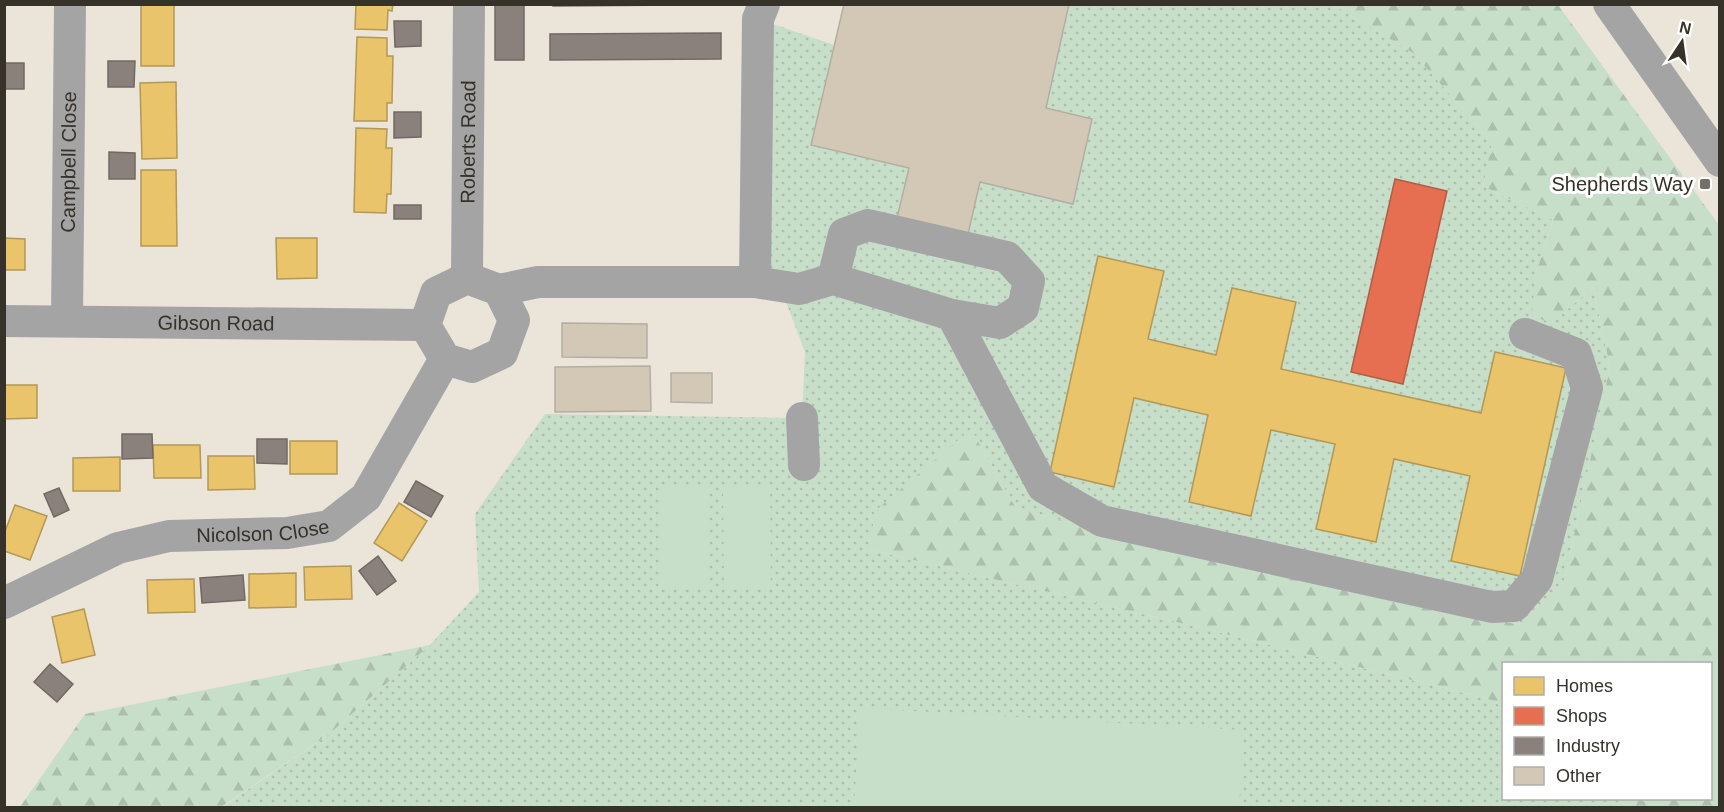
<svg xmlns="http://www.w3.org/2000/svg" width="1724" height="812" font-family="Helvetica,sans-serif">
<defs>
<pattern id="grass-dots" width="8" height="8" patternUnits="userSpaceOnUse" patternTransform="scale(1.5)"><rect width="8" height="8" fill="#c7dec9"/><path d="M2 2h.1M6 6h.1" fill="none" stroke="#acbfad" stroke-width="1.8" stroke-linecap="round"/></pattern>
<pattern id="forest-firs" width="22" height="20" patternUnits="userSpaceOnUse" patternTransform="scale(1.5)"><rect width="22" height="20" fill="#c7dec9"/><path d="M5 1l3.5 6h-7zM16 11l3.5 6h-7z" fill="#acbfad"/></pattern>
</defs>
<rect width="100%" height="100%" fill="#ebe4d8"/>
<path fill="url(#grass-dots)" d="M1069 5H1334L1413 53 1493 143 1483 186 1553 220 1535 276 1552 323 1593 287 1610 367 1564 582 1519 625 1017 510 971 429 871 550 1185 624 1492 700 1503 708 1504 798 1623 799 1618 807 221 808 328 735 430 645 479 592 475 514 545 414 802 418 805 352 780 286 755 282 758 19 834 45 811 145 909 168 897 218 980 182 1073 203 1092 119 1046 108Z"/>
<path fill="url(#forest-firs)" d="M1334 5H1558L1719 225V807H1618L1623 799 1710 798V664H1504L1503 708 1492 700 1185 624 871 550 874 512 971 429 1017 510 1519 625 1564 582 1610 367 1593 287 1552 323 1532 316 1535 276 1553 220 1483 186 1492 142 1413 53Z
M430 645 328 735 221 807H20L85 714Z"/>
<path fill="#c7dec9" d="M723 486H770L771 587H724Z
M661 487H707L708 587 661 588Z
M860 708 1244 730 1239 807H854Z"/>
<path fill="#e9c46a" stroke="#b39856" stroke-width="1.5" d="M141 4H174V66H141Z
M356 4H393L392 11 388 10 387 30 355 29Z
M357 37 387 38V56H393L392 103H387V121H354Z
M176 82 177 158 142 159 140 83Z
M356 128 387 129 386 148H392L391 194H387L386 213 354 212Z
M141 170H176L177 246H141Z
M4 238 25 239V270H4Z
M276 238H317V278L277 279Z
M1098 256 1164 271 1148 339 1216 355 1232 288 1296 302 1281 369 1481 413 1495 352 1566 368 1520 576 1451 561 1470 476 1394 459 1376 542 1316 529 1335 444 1271 430 1251 516 1189 502 1208 415 1134 398 1114 487 1050 472Z
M4 385H37V418L4 419Z
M290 441H337V474H290Z
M153 445H200L201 478H154Z
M208 456H254L255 489 208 490Z
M120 457V491H73V458Z
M399 503 427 521 402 561 374 543Z
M15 505 47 516 30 560 4 551V534Z
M351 566 352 599 305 600 304 567Z
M296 573V607L249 608V574Z
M194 579 195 612 148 613 147 580Z
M84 609 95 655 62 663 52 617Z"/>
<path fill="#e76f51" stroke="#b25c45" stroke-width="1.5" d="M1395 179 1447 191 1403 384 1351 372Z"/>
<path fill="#8a817c" stroke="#716963" stroke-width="1.5" d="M495 4H524V60H495Z
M553 4H681V5L553 6Z
M394 21H421V46L395 47Z
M721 33V59L550 60V34Z
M108 61H135L134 87H108Z
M4 63H24V89H4Z
M394 112H421V137L394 138Z
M109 152 135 153V179H109Z
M394 205H421V219H394Z
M122 434H152L153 458 122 459Z
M257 439H287V464L257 463Z
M416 481 443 496 431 517 404 502Z
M59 488 69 510 54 517 44 494Z
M378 556 396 581 377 595 359 571Z
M243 575 245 600 202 603 200 578Z
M50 664 73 684 57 702 34 682Z"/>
<path fill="#d3c8b6" stroke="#b3aea4" stroke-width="1.5" d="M844 4H1069L1046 108 1092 119 1073 204 980 182 968 234 897 218 909 168 811 145Z
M562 323 647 324V358L562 357Z
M650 366 651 411 555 412V367Z
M671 373H712V403L671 402Z"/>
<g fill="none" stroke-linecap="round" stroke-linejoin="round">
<g stroke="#a5a4a5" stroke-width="32">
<path d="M1609 4 1720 161"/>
<path id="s1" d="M467 278 469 4"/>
<path d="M467 278 499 290 514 320 502 353 472 367 445 359 425 325 436 293Z"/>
<path d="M755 282 799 289 833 279 844 234 868 225 1007 257 1029 281 1023 308 1000 323 952 315 833 279"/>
<path d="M499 290 538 282H755L758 19 764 4"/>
<path d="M952 315 1043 487 1102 521 1492 607 1514 606 1537 579 1587 388 1576 354 1525 334"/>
<path id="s2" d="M4 321 425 325"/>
<path id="s3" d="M67 321 70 4"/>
<path d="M802 418 804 465"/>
<path id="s4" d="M4 603 118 548 169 536 287 533 329 526 366 497 445 359"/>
</g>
</g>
<rect fill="#757066" stroke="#fff" stroke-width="2" x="1699" y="178" width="12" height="12" rx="3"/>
<g text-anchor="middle" stroke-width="6" stroke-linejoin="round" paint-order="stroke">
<g font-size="20" fill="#363129" stroke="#fff">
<text dy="7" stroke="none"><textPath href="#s1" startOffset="136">Roberts Road</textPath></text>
<text dy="7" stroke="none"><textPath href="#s3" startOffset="159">Campbell Close</textPath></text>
<text dy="7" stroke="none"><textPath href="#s2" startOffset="212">Gibson Road</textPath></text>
<text dy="7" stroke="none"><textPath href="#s4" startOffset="273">Nicolson Close</textPath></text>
</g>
<g font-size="20" fill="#363129" stroke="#fff" text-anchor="end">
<text x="1693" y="191">Shepherds Way</text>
</g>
</g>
<rect width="1724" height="812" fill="none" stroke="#363129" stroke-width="12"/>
<rect x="1502" y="662" width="210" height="138" fill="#ffffff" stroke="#afada9" stroke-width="1.5"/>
<rect x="1514" y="677" width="30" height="18" fill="#e9c46a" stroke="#afada9" stroke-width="1.5"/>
<text x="1556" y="692" font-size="18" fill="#363129">Homes</text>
<rect x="1514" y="707" width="30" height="18" fill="#e76f51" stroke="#afada9" stroke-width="1.5"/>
<text x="1556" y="722" font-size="18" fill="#363129">Shops</text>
<rect x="1514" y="737" width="30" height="18" fill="#8a817c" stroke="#afada9" stroke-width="1.5"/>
<text x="1556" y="752" font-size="18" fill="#363129">Industry</text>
<rect x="1514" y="767" width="30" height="18" fill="#d3c8b6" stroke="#afada9" stroke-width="1.5"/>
<text x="1556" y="782" font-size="18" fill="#363129">Other</text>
<g transform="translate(1682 42) rotate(13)" stroke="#ffffff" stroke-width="4.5" paint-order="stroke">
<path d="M0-4.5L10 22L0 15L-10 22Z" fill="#363129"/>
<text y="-9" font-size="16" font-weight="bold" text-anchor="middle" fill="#363129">N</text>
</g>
</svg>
